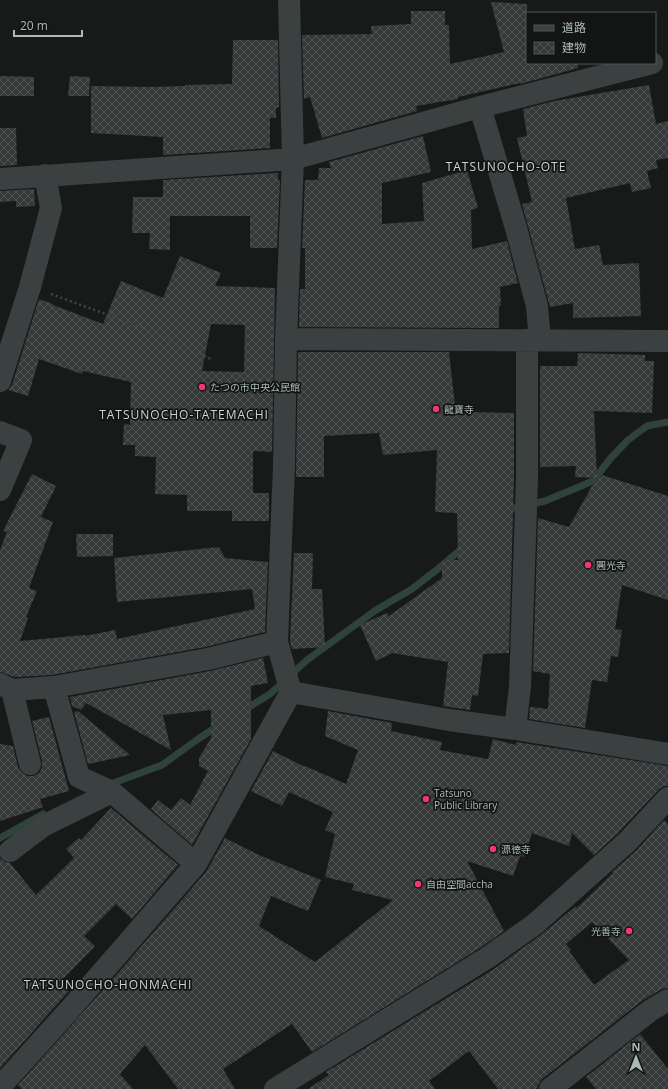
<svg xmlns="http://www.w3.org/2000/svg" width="668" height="1089" font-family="'Open Sans','Noto Sans JP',sans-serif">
<defs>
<pattern id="building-cross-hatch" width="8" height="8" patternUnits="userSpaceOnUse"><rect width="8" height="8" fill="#353939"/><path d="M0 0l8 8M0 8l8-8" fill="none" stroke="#505453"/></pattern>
</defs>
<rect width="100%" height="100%" fill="#181a1a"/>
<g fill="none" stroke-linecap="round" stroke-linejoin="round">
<path stroke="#30433a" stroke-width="7" d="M506 510 545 501 593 481 610 459 628 440 647 426 668 422
M244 710 270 694 307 660 376 610 412 589 439 568 465 546
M108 785 162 765 198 739 218 726
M0 838 43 814"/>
</g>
<path fill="url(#building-cross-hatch)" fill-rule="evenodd" d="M491 2 527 4V63H577L578 68 520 84V83L458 97V99L416 106 417 111 322 138 310 97 304 99 302 35 372 34 371 26 411 24V11H445V25H449L450 64 504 52Z
M233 40H278L279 107 276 108V118H270V148L163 155V137L91 133V86L153 87 185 86V85L232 84Z
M0 76 34 77V96H0Z
M70 76 90 77 89 96H68Z
M649 85 656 124 668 121V158L656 160 658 168 647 171 651 188 632 192 630 183 566 198 575 249 599 245 603 265 639 263 641 316 573 318V303L550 307 522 204 532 202 517 138 527 136 523 109 554 101Z
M0 128H16L17 165 0 166Z
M423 136 431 172 382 183V224L424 221 422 183 467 170 478 208 471 210 472 249 507 241 518 283 500 287 501 306H499V328L299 327 300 289H305V248H302L305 180H318L319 168H331L329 162Z
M278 173V180H280L277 248H250V216H170V250L149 249 150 233H132L133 197H163V180Z
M34 189 35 206 16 207V201L0 202V191Z
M180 256 221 273 215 286 275 288 272 452 253 451V493H269V521H232V511H187V495L155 494 156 457 135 456V445H123L124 424 130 425 131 382 83 371 82 374 39 359 28 396 8 390 12 385 39 299 53 304V305L103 324 121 281 163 298ZM211 324 245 325 244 372 202 371Z
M298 352H449L456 414 471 412 514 413V478L509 653 483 654 478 696 472 695 470 710 443 706 448 662 392 653 376 661 360 625 387 613 389 616 442 578V560H458L457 513 435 512 437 450 383 455 379 433 324 436V477H296Z
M578 353 645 355V361H654L652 413 594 411 597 478 575 477 576 466 540 467V366H577Z
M32 474 56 486 41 517 53 522 29 588 37 591 26 617 28 618 20 641 85 635V636L115 630 117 639 255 609 252 589 117 602 114 558 219 547 225 558 268 562 265 632 205 647 52 675 15 677 0 672V550L7 532 3 531Z
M602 475 668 496V600L622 585 615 629 622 630 618 657 611 656 607 682 592 680 585 728 529 719 530 707 548 709 550 674 533 671 538 518 569 527 592 486Z
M76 534H113V556L77 557Z
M294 553H313L312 589H322L325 647 292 649 290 641Z
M263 658 268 683 251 686V739L192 845 151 809 158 800 171 810 181 798 190 805 208 771 199 766V758L211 738V710L163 715 171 750 86 703 81 710 72 706 70 697 210 671Z
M78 711 130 755 88 764 74 712Z
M328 711 392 723 391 731 442 742 440 750 488 759 493 739 516 745V742L668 766V786H664L659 789 618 833 594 855 572 833 569 846 532 833 524 857 520 856 513 876 467 861 504 931 480 948 312 1052 292 1024 223 1069 235 1089H178L145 1045 120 1074 133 1089H22L18 1085 118 973 206 872 225 838 259 855 321 880 308 911 271 896 259 926 315 962 393 900 352 890 354 884 325 877 335 834 325 830 333 812 289 792 282 806 251 791 273 751 305 767V766L346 784 358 750 325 736Z
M49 717 69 791 40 799 43 807 0 821V744L13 746 18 767 21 772 27 776H33L39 773 42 767V761L32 721Z
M111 808 178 865 132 919 116 904 84 936 95 946 59 983 69 991 0 1068V858L5 862 10 863 36 895 74 858 66 849 79 838 81 840Z
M664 820 668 824V988L662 989 643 1000 542 1079 536 1089H498L469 1051 429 1081 435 1089H308L329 1075 326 1072 494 969 542 934 576 906 577 908 613 873 612 872 636 851ZM592 922 629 960 594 985 569 951 571 950 566 944Z
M640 1034 668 1069V1089H596L586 1077Z"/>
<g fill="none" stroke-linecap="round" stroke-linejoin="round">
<path stroke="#3f4644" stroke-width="2.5" stroke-dasharray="2 3" stroke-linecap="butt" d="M51 294 133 324 211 359"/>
<path stroke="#3b4140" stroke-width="22" d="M480 107 516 228 537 306 540 340
M0 179 293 159 480 107 652 63
M286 339 668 341
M0 381 30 287 51 208 45 175
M0 432 21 440 0 490
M0 684 12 690 54 687 208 659 277 642
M54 687 79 777 112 792
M12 690 30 764
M291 692 449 720 515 729 668 754
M515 729 520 687 527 478V340
M10 851 43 826 112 792 196 864
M0 1087 72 1007 196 864 291 692 277 642 284 466 286 339 293 159 289 0
M275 1089 487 958 535 924 627 842 668 798
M550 1089 651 1010 668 1000"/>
</g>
<g fill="#f4366c" stroke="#131515" stroke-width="1.5">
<circle cx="202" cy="387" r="4"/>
<circle cx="436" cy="409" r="4"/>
<circle cx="588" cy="565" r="4"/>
<circle cx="426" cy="799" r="4"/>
<circle cx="493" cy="849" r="4"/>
<circle cx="418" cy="884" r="4"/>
<circle cx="629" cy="931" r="4"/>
</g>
<g text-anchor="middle" stroke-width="3.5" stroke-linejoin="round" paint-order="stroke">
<g font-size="10" fill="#aabab6" stroke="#131515" text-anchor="start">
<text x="210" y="391">たつの市中央公民館</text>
<text x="444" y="413">龍寶寺</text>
<text x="596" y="569">圓光寺</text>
<text x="434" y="797">Tatsuno<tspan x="434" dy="12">Public Library</tspan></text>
<text x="501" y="853">源徳寺</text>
<text x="426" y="888">自由空間accha</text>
<text x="621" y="935" text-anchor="end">光善寺</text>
</g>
<g font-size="12" letter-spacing="1" fill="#cbd6d3" stroke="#131515">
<text x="506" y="171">TATSUNOCHO-OTE</text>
<text x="184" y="419">TATSUNOCHO-TATEMACHI</text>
<text x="108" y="989">TATSUNOCHO-HONMACHI</text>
</g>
</g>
<rect x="526" y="12" width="130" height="52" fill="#131515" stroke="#4f5755"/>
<rect x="534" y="25" width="20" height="6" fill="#3b4140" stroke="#4f5755"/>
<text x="562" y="32" font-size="12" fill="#aabab6">道路</text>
<rect x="534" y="42" width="20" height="12" fill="url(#building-cross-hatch)" stroke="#4f5755"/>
<text x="562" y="52" font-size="12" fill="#aabab6">建物</text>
<g transform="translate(636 1057)" stroke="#131515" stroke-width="3" paint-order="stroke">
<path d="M0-3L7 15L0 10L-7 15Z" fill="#aabab6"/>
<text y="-6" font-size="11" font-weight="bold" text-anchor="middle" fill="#aabab6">N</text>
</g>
<path d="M14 30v6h68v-6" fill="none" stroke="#aabab6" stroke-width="2"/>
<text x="20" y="30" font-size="12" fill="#aabab6" stroke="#131515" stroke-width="3" paint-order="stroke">20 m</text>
</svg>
